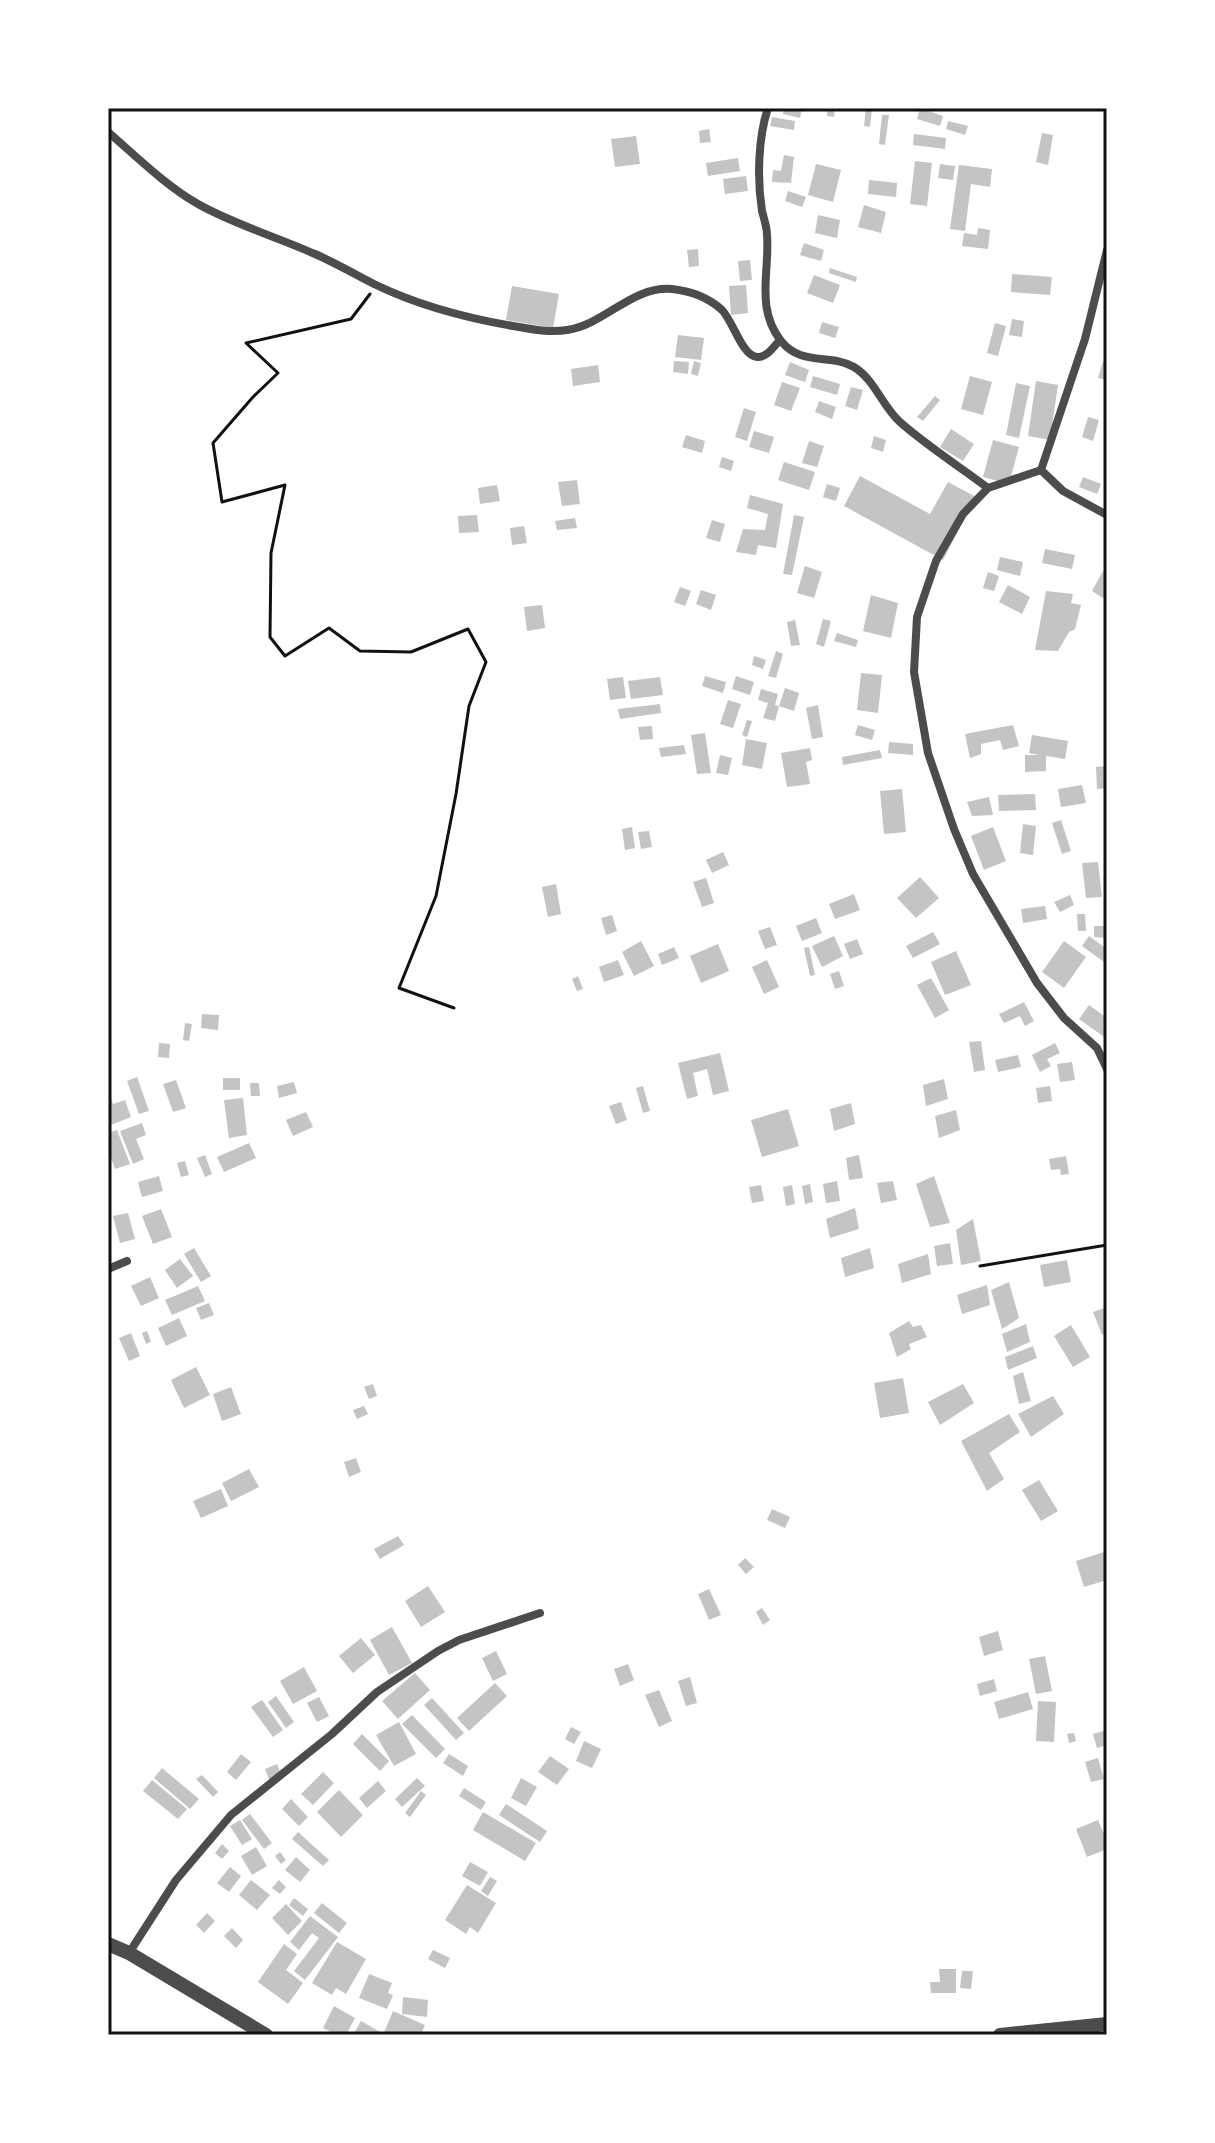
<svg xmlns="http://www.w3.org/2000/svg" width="1215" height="2143" font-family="'DM Sans',sans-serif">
<rect width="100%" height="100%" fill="#fff"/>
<path fill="#c4c4c4" d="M784 108H802L800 118 783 114Z
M827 108H835L834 117 827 116Z
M866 108 872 109 870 127 864 126Z
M920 108 943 116 940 126 917 119Z
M882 115H889L885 145 879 144Z
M772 117 795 121 794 130 770 126Z
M948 121 968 126 965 135 946 129Z
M709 129 711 142 700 143 699 131Z
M1042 133 1053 135 1048 165 1036 162Z
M914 134 946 138 945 149 913 145Z
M636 136 640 164 615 167 611 139Z
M784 155 794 157 791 183 772 182 773 170 781 171Z
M738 158 740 171 708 176 706 163Z
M915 161 932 163 927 206 910 204Z
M816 164 841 170 833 202 808 195Z
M940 164 955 166 953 180 938 178Z
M959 165 992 169 990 187 971 184 965 231 950 229Z
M746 176 748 191 725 194 723 179Z
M869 180 897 183 896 197 868 194Z
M788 191 806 197 802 207 785 201Z
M864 205 886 212 881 233 858 227Z
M818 215 840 220 837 238 815 233Z
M978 228 990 230 988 249 962 246 964 233 977 235Z
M804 243 824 250 821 261 800 255Z
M698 249 699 266 689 267 687 250Z
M750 260 752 280 740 281 738 261Z
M830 268 857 277 856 282 829 273Z
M1012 274 1052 277 1050 295 1011 292Z
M814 275 840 285 833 303 807 293Z
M746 285 748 313 731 315 729 286Z
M512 286 559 294 553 328 506 320Z
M1012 319 1024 321 1022 337 1009 335Z
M822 322 839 327 835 338 819 333Z
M995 323 1006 326 998 356 987 353Z
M678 335 704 338 701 360 675 357Z
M674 361 689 362 688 374 673 372Z
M694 361 701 363 698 376 691 374Z
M1103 361 1107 362V380L1098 378Z
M790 362 809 370 805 382 785 375Z
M598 365 600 382 573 386 571 369Z
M813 376 840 384 837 395 810 387Z
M970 376 992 382 983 415 961 409Z
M1036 381 1058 385 1050 440 1028 436Z
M782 382 800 388 791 411 774 405Z
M1016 383 1030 386 1019 438 1006 435Z
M851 387 863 390 857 410 845 406Z
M935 396 940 400 923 421 917 417Z
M819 401 836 407 832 419 815 412Z
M744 408 756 412 747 441 735 437Z
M1088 417 1099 420 1093 441 1082 437Z
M951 429 974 444 963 461 940 447Z
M754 431 774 437 769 453 749 447Z
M686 435 705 441 702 453 682 447Z
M874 436 886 440 883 452 871 448Z
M993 440 1019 447 1009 484 983 477Z
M809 441 824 446 817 467 802 463Z
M722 457 734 461 731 471 719 467Z
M784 462 815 472 809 490 778 480Z
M860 476 930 514 948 482 976 497 943 560 844 506Z
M1083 477 1101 484 1097 494 1079 487Z
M577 480 580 504 562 506 558 482Z
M827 484 840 488 836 501 823 497Z
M497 485 500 501 480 504 478 488Z
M750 495 783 504 776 548 758 545 756 555 736 552 743 529 765 530 768 514 747 508Z
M477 515 479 532 459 533 458 516Z
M794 515 804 517 792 575 783 574Z
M575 518 577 528 557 530 555 521Z
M712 520 725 524 720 542 706 538Z
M524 526 527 543 512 545 510 528Z
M1045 549 1075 555 1072 569 1042 563Z
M1000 557 1023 562 1020 576 997 570Z
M805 566 822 572 814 598 797 593Z
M1103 571 1107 573V590L1103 598 1092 591Z
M988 572 999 576 994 591 983 588Z
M1008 585 1030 597 1022 614 999 602Z
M680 587 691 591 685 606 674 602Z
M701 590 716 595 711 610 696 604Z
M1046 591 1073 594 1071 603 1081 605 1075 629 1069 632 1058 651 1035 650Z
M871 595 898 603 891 638 863 631Z
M542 605 545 628 527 631 524 607Z
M823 619 831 621 824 647 816 644Z
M795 620 800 645 791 646 787 622Z
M837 633 858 640 856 647 834 641Z
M776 651 783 654 776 678 768 676Z
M754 656 766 660 763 669 752 665Z
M861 673 882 675 878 713 857 710Z
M705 676 726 682 723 693 702 686Z
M736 676 754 682 750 695 732 689Z
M623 677 626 698 610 700 607 679Z
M660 677 663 695 631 699 628 681Z
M785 688 799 693 794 711 779 706 775 721 763 718 768 703 758 700 761 689 778 694 775 705 779 706Z
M728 700 741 704 733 728 720 724Z
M660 704 661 713 620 719 618 709Z
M818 705 823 737 812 739 806 708Z
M747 720 752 721 747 737 742 735Z
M858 725 875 730 872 740 855 735Z
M1013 725 1019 746 1003 750 1000 740 981 744V754L970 758 965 734Z
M652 726 653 739 640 740 638 727Z
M705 733 711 773 697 774 691 735Z
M1032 735 1068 741 1065 759 1046 756V771L1025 772V755H1038L1029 753Z
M746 739 767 743 762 769 742 765Z
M889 742 913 744V755L888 753Z
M684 745 686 754 661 757 659 748Z
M810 748 812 760 806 762 810 784 787 787 781 753Z
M880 750 882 758 843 765 842 757Z
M720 755 732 758 728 775 716 773Z
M1107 766V788L1097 789 1096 767Z
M1082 785 1086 803 1061 807 1058 789Z
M902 789 906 832 884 834 880 791Z
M1035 794 1036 810 999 811 998 795Z
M989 797 993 815 972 816 967 802Z
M1061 820 1071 851 1062 854 1052 823Z
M1023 824 1036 826 1033 855 1020 853Z
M632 827 635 848 625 850 622 829Z
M993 827 1006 861 984 870 971 836Z
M649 831 652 847 641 849 638 832Z
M723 852 729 865 712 873 706 860Z
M1098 862 1102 897 1086 898 1082 863Z
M920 877 939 898 916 918 897 898Z
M706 878 714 903 702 907 693 882Z
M556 884 561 914 548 917 542 887Z
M854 894 860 910 835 919 829 904Z
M1070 895 1074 905 1060 912 1054 902Z
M1045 906 1047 919 1023 923 1021 909Z
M1077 914H1085L1086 931H1078Z
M612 915 617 931 606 935 601 918Z
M816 918 822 933 802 941 796 926Z
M1094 926H1107V938L1094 937Z
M770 927 777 945 765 949 758 931Z
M933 932 940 944 913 958 906 946Z
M834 936 843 956 822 967 812 946Z
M1089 936 1107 949V959L1104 962 1082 946Z
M857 939 863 954 850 959 844 944Z
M641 941 654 966 634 976 622 952Z
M1064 941 1086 957 1064 988 1042 972Z
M718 944 729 971 701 983 690 956Z
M674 947 679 958 662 965 658 954Z
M809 947 815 975 810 976 804 948Z
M956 951 971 985 945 995 931 962Z
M618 960 624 975 604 982 599 967Z
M767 960 779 987 764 994 752 967Z
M839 971 844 986 835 989 830 974Z
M578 976 583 989 577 991 572 979Z
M931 978 949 1010 935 1018 917 985Z
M1024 1002 1034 1021 1025 1026 1020 1016 1004 1023 999 1014Z
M1089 1005 1107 1018V1039L1079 1019Z
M202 1014 219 1015 218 1030 201 1028Z
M185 1023 192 1024 189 1041 183 1040Z
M981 1041 985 1070 974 1072 969 1042Z
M159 1043 170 1044 169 1058 158 1057Z
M1055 1043 1060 1053 1047 1059 1051 1066 1040 1072 1032 1055Z
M720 1053 729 1091 713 1095 707 1069 693 1073 698 1096 687 1099 678 1063Z
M1018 1055 1021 1067 998 1072 995 1060Z
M1072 1062 1075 1080 1060 1082 1057 1064Z
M137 1077 149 1111 139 1114 127 1081Z
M223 1078H240V1090H223Z
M944 1079 948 1099 926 1106 923 1085Z
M176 1080 186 1108 173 1112 163 1084Z
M294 1082 297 1093 279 1098 277 1086Z
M250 1083H259L260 1096H251Z
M643 1086 650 1111 643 1113 636 1088Z
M1050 1086 1052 1101 1038 1103 1036 1088Z
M111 1098 113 1104 125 1100 131 1117 108 1126V1099Z
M243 1098 247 1135 229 1138 224 1100Z
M621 1102 627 1120 616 1124 609 1106Z
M851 1103 855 1124 834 1131 830 1109Z
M788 1109 799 1146 762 1157 751 1120Z
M956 1110 960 1130 939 1138 935 1116Z
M306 1112 313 1127 293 1136 286 1120Z
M142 1123 146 1135 136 1139 144 1159 133 1164 120 1131Z
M117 1130 130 1164 115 1169 108 1149V1133Z
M249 1143 256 1158 224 1172 217 1157Z
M205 1155 212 1174 205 1177 197 1158Z
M859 1155 863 1178 849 1180 846 1158Z
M1066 1156 1069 1174 1061 1175 1060 1169 1051 1170 1049 1159Z
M185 1161 189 1175 181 1177 177 1163Z
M159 1176 163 1191 142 1197 138 1182Z
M934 1176 950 1223 930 1227 916 1184Z
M837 1181 840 1201 826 1203 823 1184Z
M893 1181 897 1200 881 1203 877 1183Z
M810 1184 813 1202 805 1204 802 1186Z
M761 1185 764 1201 752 1203 749 1187Z
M792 1185 795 1204 786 1206 783 1187Z
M855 1208 859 1229 830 1238 826 1219Z
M161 1209 172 1237 153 1244 142 1216Z
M128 1213 135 1239 120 1243 113 1216Z
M973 1219 981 1261 961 1265 956 1230Z
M950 1243 953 1264 937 1266 934 1246Z
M194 1248 211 1276 201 1282 184 1254Z
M870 1248 874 1268 845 1277 841 1258Z
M928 1254 931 1274 902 1283 898 1264Z
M180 1259 193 1276 177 1288 165 1270Z
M1067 1260 1071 1282 1044 1287 1040 1265Z
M150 1277 159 1298 141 1306 131 1286Z
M1009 1282 1019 1318 1002 1329 991 1290Z
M987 1285 990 1305 962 1314 957 1295Z
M198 1286 205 1301 172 1315 165 1300Z
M209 1303 214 1315 201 1320 196 1308Z
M1107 1307V1331L1102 1335 1093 1312Z
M179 1318 187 1336 166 1346 158 1328Z
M909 1321 913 1327 921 1325 927 1337 909 1344 911 1349 897 1357 889 1333Z
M1026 1324 1030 1342 1007 1352 1002 1334Z
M1071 1325 1090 1357 1073 1367 1054 1336Z
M147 1331 151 1342 146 1344 142 1333Z
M131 1333 140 1356 129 1361 119 1338Z
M1033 1346 1037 1358 1008 1370 1005 1357Z
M196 1367 210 1395 184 1408 171 1380Z
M1023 1372 1031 1401 1019 1404 1013 1376Z
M903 1378 909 1413 880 1418 874 1383Z
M373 1384 377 1396 369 1399 364 1387Z
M963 1384 974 1403 940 1425 928 1402Z
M231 1387 241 1414 222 1421 213 1394Z
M1053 1396 1064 1414 1031 1437 1018 1414Z
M364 1406 368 1414 357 1419 353 1410Z
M1009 1414 1020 1432 989 1453 1004 1479 987 1491 961 1441Z
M356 1458 361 1472 349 1477 344 1462Z
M249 1469 259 1487 231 1501 222 1483Z
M1039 1480 1058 1511 1041 1521 1022 1490Z
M221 1489 228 1506 201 1518 193 1501Z
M772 1509 790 1517 785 1528 767 1520Z
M398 1536 404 1545 380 1559 374 1549Z
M1107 1551V1580L1084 1587 1076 1561Z
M745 1558 754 1567 746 1574 738 1565Z
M428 1586 445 1612 421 1627 405 1601Z
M709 1589 721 1615 709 1620 698 1594Z
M762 1608 770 1620 763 1625 756 1612Z
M392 1627 412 1663 389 1675 370 1640Z
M998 1631 1003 1650 984 1656 979 1637Z
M361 1638 375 1655 353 1673 339 1656Z
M496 1651 507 1674 493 1681 482 1658Z
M1045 1656 1052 1691 1036 1694 1029 1659Z
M628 1664 634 1680 620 1686 614 1669Z
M304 1667 317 1691 293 1704 280 1681Z
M415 1673 430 1690 398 1719 382 1701Z
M690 1677 697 1703 686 1706 678 1681Z
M994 1679 997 1691 980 1696 977 1684Z
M495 1683 507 1696 469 1731 457 1718Z
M659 1690 672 1721 659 1727 645 1695Z
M1028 1692 1033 1709 999 1719 994 1702Z
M276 1696 294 1722 286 1728 268 1702Z
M319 1697 329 1716 317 1722 307 1703Z
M432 1698 464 1733 456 1740 424 1705Z
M262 1700 283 1730 273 1737 251 1707Z
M1038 1701 1056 1702 1054 1742 1036 1741Z
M412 1715 445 1749 436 1758 402 1724Z
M399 1722 416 1754 394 1766 376 1735Z
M571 1727 581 1732 574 1744 565 1739Z
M1107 1730V1745L1097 1748 1093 1734Z
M1074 1733 1076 1741 1069 1743 1067 1734Z
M362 1734 389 1761 380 1771 353 1744Z
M584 1741 601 1749 592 1768 576 1761Z
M241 1754 251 1762 236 1780 227 1772Z
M449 1754 468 1766 463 1776 443 1763Z
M550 1756 569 1769 557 1785 538 1772Z
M1098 1758 1104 1779 1091 1782 1085 1762Z
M277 1764 281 1774 269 1779 265 1769Z
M162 1768 199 1799 190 1809 154 1778Z
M323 1772 334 1783 313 1805 301 1794Z
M202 1775 218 1792 213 1797 196 1779Z
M417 1778 425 1786 402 1807 395 1799Z
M521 1778 537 1787 526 1806 511 1798Z
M152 1780 187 1809 178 1819 143 1791Z
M378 1781 386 1791 367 1808 359 1798Z
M464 1788 486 1802 481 1810 459 1796Z
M339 1790 363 1815 341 1837 317 1812Z
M421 1791 426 1795 410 1817 405 1813Z
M291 1799 308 1817 299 1826 282 1809Z
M506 1804 547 1831 540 1842 499 1815Z
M483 1812 536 1843 525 1861 473 1830Z
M250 1814 272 1843 264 1849 242 1820Z
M240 1820 252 1839 242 1845 230 1826Z
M1098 1820 1107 1841V1849L1087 1857 1076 1829Z
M298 1832 329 1860 323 1866 292 1839Z
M222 1844 229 1851 222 1859 215 1853Z
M256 1847 267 1866 252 1875 241 1856Z
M280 1852 286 1860 281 1864 275 1856Z
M296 1857 310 1870 300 1882 285 1870Z
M470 1862 488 1872 480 1886 462 1876Z
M230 1867 241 1876 229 1892 217 1883Z
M490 1877 497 1881 488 1896 481 1891Z
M251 1880 270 1895 257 1910 239 1895Z
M279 1880 286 1887 280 1894 272 1888Z
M467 1885 496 1903 478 1933 470 1927 466 1934 445 1920Z
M294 1898 308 1909 303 1916 289 1905Z
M322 1903 347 1923 339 1933 314 1913Z
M286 1904 302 1921 288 1935 272 1918Z
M207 1913 215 1921 204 1933 196 1925Z
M310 1916 338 1937 305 1980 294 1971 319 1938 312 1933 299 1950 290 1942Z
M232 1928 243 1940 236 1948 224 1936Z
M337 1942 366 1959 346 1994 336 1988 332 1995 312 1983Z
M284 1944 297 1954 286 1970 303 1983 288 2004 258 1982Z
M433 1950 450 1958 445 1968 428 1959Z
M939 1969H956V1993H931L930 1982H940Z
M962 1971H973L971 1989 960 1988Z
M369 1974 392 1983 388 1993 393 1995 387 2009 359 1998Z
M403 1997 428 2000 427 2017 402 2014Z
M334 2006 355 2018 346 2035H336L323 2028Z
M393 2011 425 2025 421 2035H383Z
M361 2021 382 2033 380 2035H353Z"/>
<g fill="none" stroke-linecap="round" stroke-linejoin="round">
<path stroke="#111" stroke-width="3" d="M370 294 351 319 246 343 278 373 253 397 213 443 222 502 285 485 271 553 270 637 285 656 329 628 360 651 411 652 468 629 486 662 469 706 456 794 436 896 399 988 454 1008
M980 1266 1107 1245"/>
<path stroke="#4c4c4c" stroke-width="8" d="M768 108C758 138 757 179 762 211 764 219 767 227 767 235 770 271 755 308 781 341 802 367 830 353 854 367 875 380 882 406 900 422 927 446 959 466 988 488
M108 132C137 157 165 185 198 204 231 223 279 238 315 254 336 263 354 274 374 284 417 305 466 318 513 326 530 329 549 333 567 330 606 324 631 286 672 289 690 291 709 298 722 310 733 321 742 356 757 357 767 358 774 346 780 340
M1107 250 1085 339 1041 470 988 488 963 514 936 561 917 617 914 672 928 753 954 829 973 874 1037 983 1064 1018 1097 1048 1107 1069
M1041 470 1063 491 1107 515
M108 1269 127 1261
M129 1953 176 1880 231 1815 332 1734 377 1692 438 1651 459 1640 540 1613"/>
<path stroke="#4c4c4c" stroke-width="14" d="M108 1944 129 1953 266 2035
M1000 2035 1107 2024"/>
</g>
<rect width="1215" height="2143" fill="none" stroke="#ffffff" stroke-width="220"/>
<rect x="110" y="110" width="995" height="1923" fill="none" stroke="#111" stroke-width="3"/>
</svg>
